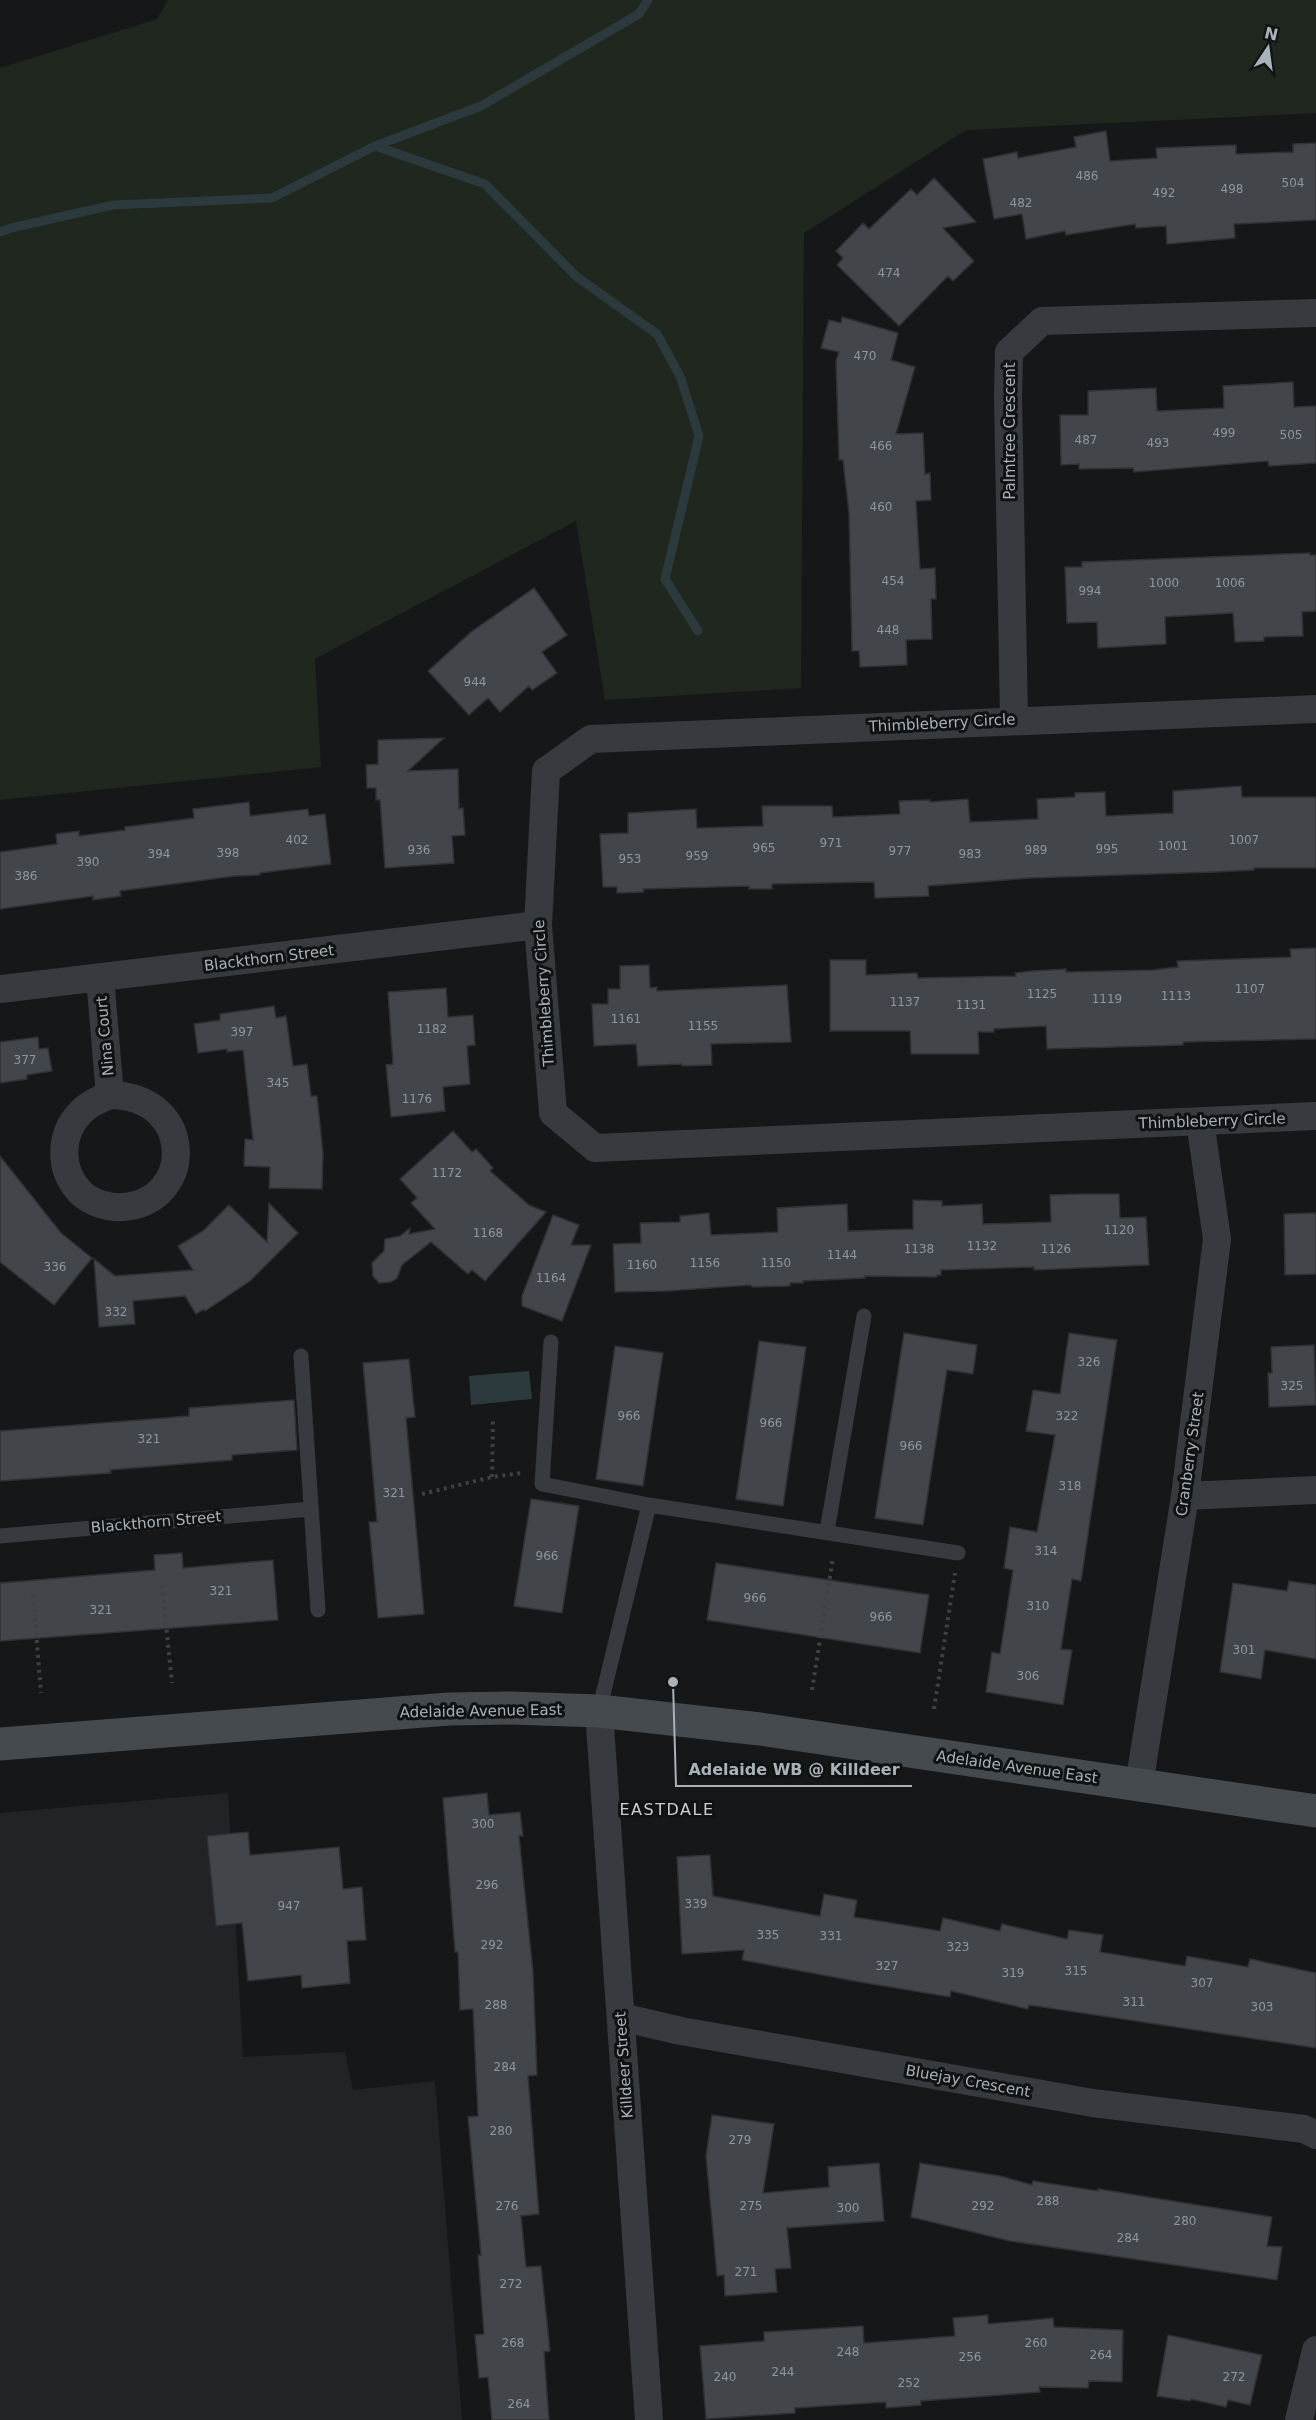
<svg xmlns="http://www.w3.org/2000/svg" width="1316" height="2420" font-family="'DejaVu Sans',sans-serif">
<rect width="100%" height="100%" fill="#161718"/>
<path fill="#222326" d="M228 1793 243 2057 345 2052 353 2090 435 2081 462 2420H0V1813Z"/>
<path fill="#1f271e" d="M168 0H1316V113L966 130 804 233 801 688 605 700 576 521 315 659 321 767 0 800V68L157 19Z"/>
<path fill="#2c3a3d" d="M529 1371 532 1399 471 1405 469 1376Z"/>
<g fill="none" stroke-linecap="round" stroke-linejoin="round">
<path stroke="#2c3a3d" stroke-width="9" d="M375 146 485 184 577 277 657 334 680 376 699 436 665 579 698 631
M0 232 11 228 113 205 272 198 375 146 481 106 639 14 648 0"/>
</g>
<path fill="#424549" stroke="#303135" stroke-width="1.5" d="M1106 131 1110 161 1157 158 1156 148 1236 145V154L1293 152V144L1316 143V220L1234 224 1235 238 1167 244 1166 226 1136 228 1135 224 1066 235 1065 231 1026 239 1022 214 994 219 983 159 1017 152 1018 158 1076 147 1074 137Z
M934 178 976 222 943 228 974 261 953 281 948 276 899 326 837 265 843 258 836 251 863 223 869 229 911 189 917 195Z
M842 317 898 333 891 360 915 367 896 434 923 433 925 474 930 473 931 500 916 501 920 569 935 568 936 599H931L932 639 906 640 907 665 860 667 859 651H852L849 513 843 460H839L836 361 839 352 821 348 829 320 841 323Z
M1293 382 1294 407 1316 406V463L1269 466 1268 461 1134 472 1133 468 1079 469V464L1061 465 1060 415H1088V391L1156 388 1157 411 1224 408 1223 386Z
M1310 553V555H1316V611L1302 612 1303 636 1264 637V641L1235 642 1233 613 1165 617 1166 644 1098 648 1097 622 1067 623 1065 567H1082V562Z
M534 588 567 635 542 652 557 673 532 690 529 686 500 712 488 698 469 715 428 671 471 632Z
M444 738 408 771 458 769 459 809 463 808 465 835 452 836 454 863 385 868 380 800H376V788H367L366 765 378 764V740Z
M1241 786 1242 797H1316V868H1254V870L1216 872 1030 878 928 886 929 896 875 898 874 882 772 884V889H749V886L643 889 644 892 617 893V887H603L600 834 628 833V813L696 809 697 828 763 826 762 806H832L833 817 900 814 899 801 930 800V802L968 799 970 822 1038 819 1037 799 1075 797V793L1105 792 1106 816 1173 813V791Z
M249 802 250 816 308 809 309 816 325 814 331 864 260 873V875L235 876 120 891 121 896 93 900V896L0 909V852L57 844 56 834 79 831V836L125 830V827L194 818 193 809Z
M1316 948V1039L1183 1042V1045L1047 1049 1046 1026 994 1029V1032H978L979 1054H911L910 1031H830V960H866V975L917 973 918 978 1016 976 1015 973 1032 971 1066 969V972L1153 970 1178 967 1177 961 1291 957 1290 949Z
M649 965 650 988 657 987V991L787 985 791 1042 711 1044 712 1065 682 1066V1064L638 1066 636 1044 594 1046 592 1004H608V989H620V966Z
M446 988 448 1017 473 1015 475 1045 467 1046 470 1084 443 1087 445 1111 391 1117 386 1065 393 1064 388 992Z
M274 1006 276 1018 286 1016 293 1066 307 1064 311 1096H317L323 1153 322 1189 269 1188 270 1167 244 1166 245 1139 253 1140 243 1050 227 1052V1049L198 1053 194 1024 220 1020V1014Z
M38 1037 39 1049 48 1048 52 1071 27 1075V1079L0 1083V1042Z
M453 1131 472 1152 476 1149 493 1168 490 1171 529 1205 546 1212 485 1281 472 1270 468 1274 431 1242 402 1265 397 1278 391 1282 379 1283 373 1276 372 1263 384 1251 385 1239 400 1236 410 1228 409 1234 435 1229 411 1203 417 1198 400 1179Z
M0 1156 61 1233 92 1258 54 1305 0 1262Z
M1080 1194H1119L1120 1218 1146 1217 1149 1265 1034 1270V1267L941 1270V1275H937V1277L865 1276V1278L803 1281V1283H790V1286L752 1287 751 1285 667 1291 615 1292 613 1244 641 1243 640 1223 680 1222V1216L709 1213 711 1235 778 1232 777 1208 847 1204 848 1231 913 1229V1200L942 1201V1206L982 1204 983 1224 1051 1222 1050 1195Z
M269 1203 298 1233 250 1281 205 1311 204 1309 196 1314 185 1296 133 1301 135 1324 99 1327 94 1259 115 1276 193 1270 178 1246 203 1231 229 1205 267 1242Z
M1316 1213V1274L1285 1275 1284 1214Z
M553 1215 579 1225 571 1245H591L562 1321 522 1306V1296Z
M904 1333 977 1345 973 1374 947 1370 923 1525 875 1518Z
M1069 1333 1117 1340 1081 1581 1072 1579 1061 1649 1072 1650 1063 1705 986 1692 992 1652 1000 1654 1013 1570 1004 1568 1010 1527 1037 1532 1055 1435 1026 1431 1033 1390 1060 1394Z
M759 1341 806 1347 783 1506 736 1499Z
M1314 1345 1316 1405 1269 1407 1268 1373H1272L1271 1347Z
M615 1346 663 1353 643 1486 596 1479Z
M409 1359 415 1417 406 1418 424 1614 378 1618 369 1522H377L363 1363Z
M294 1400 297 1450 232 1455V1460L110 1470 111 1473 0 1481V1431L189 1416V1408Z
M531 1499 579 1506 562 1613 514 1606Z
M182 1553 183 1568 273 1560 278 1620 0 1641V1583L155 1570 154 1555Z
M716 1563 929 1595 920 1653 707 1620Z
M1289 1581 1316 1585V1659L1265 1650 1261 1679 1220 1672 1233 1583 1287 1591Z
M487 1793 489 1815 520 1812 523 1836H519L533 1972 537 2075 528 2076 539 2214 521 2216 526 2267 541 2266 550 2351 544 2352 549 2420H492L488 2377 479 2378 475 2335 484 2334 478 2255H481L468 2117 478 2116 473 2009 460 2010 458 1952H455L443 1798Z
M248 1832 250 1855 339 1847 343 1889 362 1887 366 1940 347 1941 350 1983 302 1988 301 1975 248 1981 242 1923 216 1926 207 1836Z
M710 1855 713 1896 820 1916 824 1894 857 1900 854 1917 940 1931 943 1918 1000 1931 1002 1924 1067 1939 1069 1930 1103 1935 1100 1952 1185 1966 1187 1956 1248 1967 1250 1959 1316 1973V2048L1029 2005 1028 2009 951 1991 950 1997 860 1982 742 1960 744 1950 682 1954 677 1857Z
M712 2115 774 2124 763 2193 829 2187 828 2167 879 2163 884 2221 787 2228 791 2268 775 2269 777 2292 725 2296 724 2275 717 2276 706 2156Z
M920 2163 1000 2176 1032 2185 1033 2181 1098 2191V2189L1272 2217 1267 2246 1282 2247 1277 2280 1010 2241 911 2217Z
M988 2315V2324L1053 2318 1054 2327 1123 2330 1122 2382 1089 2381 1088 2388 1039 2387 1040 2392 921 2401V2405L886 2408V2402L795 2408V2413L706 2419 700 2346 764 2341V2332L863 2326 864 2343 955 2336 953 2318Z
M1168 2335 1262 2355 1250 2405 1228 2400 1226 2407 1191 2399 1190 2401 1157 2396Z"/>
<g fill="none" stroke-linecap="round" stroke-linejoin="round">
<path stroke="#3d4145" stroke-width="4" stroke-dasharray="3 4.5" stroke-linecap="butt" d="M492 1477 493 1419
M422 1494 492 1477 521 1473
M162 1585 172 1683
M33 1595 41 1693
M812 1690 833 1557
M934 1709 955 1573"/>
<path stroke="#373a3e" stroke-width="15" d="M551 1342 542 1484 649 1505
M301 1356 318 1610
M827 1531 864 1316
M0 1536 311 1509
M599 1711 649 1505 958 1553"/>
<path stroke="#373a3e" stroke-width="28" d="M1316 709 591 739 546 771 538 925 553 1113 595 1148 1316 1116
M1014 720 1008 395 1009 352 1042 321 1316 313
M100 978 110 1095C100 1099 89 1104 82 1111 59 1133 58 1170 81 1193 92 1203 108 1208 123 1207 195 1202 196 1096 110 1095
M0 989 538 925
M1185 1496 1316 1490
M599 1711 649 2420
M1139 1785 1185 1496 1217 1239 1200 1121
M621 2017 681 2031 1093 2103 1304 2129 1316 2135
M1299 2420 1316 2350"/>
<path stroke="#454a4e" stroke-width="33" d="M0 1744 449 1709 511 1708 599 1711 760 1729 1316 1811"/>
</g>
<g text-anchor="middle" stroke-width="6" stroke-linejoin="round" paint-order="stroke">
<g font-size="12" fill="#8e979d">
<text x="1087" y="180">486</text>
<text x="1293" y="187">504</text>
<text x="1232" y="193">498</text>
<text x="1164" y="197">492</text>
<text x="1021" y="207">482</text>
<text x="889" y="277">474</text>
<text x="865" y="360">470</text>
<text x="1224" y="437">499</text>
<text x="1291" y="439">505</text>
<text x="1086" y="444">487</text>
<text x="1158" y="447">493</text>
<text x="881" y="450">466</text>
<text x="881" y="511">460</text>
<text x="893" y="585">454</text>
<text x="1164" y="587">1000</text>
<text x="1230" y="587">1006</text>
<text x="1090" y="595">994</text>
<text x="888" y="634">448</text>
<text x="475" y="686">944</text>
<text x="297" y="844">402</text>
<text x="1244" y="844">1007</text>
<text x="831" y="847">971</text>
<text x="1173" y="850">1001</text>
<text x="764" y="852">965</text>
<text x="1107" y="853">995</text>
<text x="419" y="854">936</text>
<text x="1036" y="854">989</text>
<text x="900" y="855">977</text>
<text x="228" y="857">398</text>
<text x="159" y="858">394</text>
<text x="970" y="858">983</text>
<text x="697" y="860">959</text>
<text x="630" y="863">953</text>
<text x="88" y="866">390</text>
<text x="26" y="880">386</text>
<text x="1250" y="993">1107</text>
<text x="1042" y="998">1125</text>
<text x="1176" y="1000">1113</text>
<text x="1107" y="1003">1119</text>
<text x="905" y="1006">1137</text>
<text x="971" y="1009">1131</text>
<text x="626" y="1023">1161</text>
<text x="703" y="1030">1155</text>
<text x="432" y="1033">1182</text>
<text x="242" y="1036">397</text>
<text x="25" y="1064">377</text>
<text x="278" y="1087">345</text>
<text x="417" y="1103">1176</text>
<text x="447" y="1177">1172</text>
<text x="1119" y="1234">1120</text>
<text x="488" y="1237">1168</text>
<text x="982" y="1250">1132</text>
<text x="919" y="1253">1138</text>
<text x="1056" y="1253">1126</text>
<text x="842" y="1259">1144</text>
<text x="705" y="1267">1156</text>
<text x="776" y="1267">1150</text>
<text x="642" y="1269">1160</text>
<text x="55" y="1271">336</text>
<text x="551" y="1282">1164</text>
<text x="116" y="1316">332</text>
<text x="1089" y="1366">326</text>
<text x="1292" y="1390">325</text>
<text x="629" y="1420">966</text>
<text x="1067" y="1420">322</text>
<text x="771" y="1427">966</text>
<text x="149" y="1443">321</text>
<text x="911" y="1450">966</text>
<text x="1070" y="1490">318</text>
<text x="394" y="1497">321</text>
<text x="1046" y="1555">314</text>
<text x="547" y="1560">966</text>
<text x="221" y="1595">321</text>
<text x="755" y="1602">966</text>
<text x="1038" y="1610">310</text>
<text x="101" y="1614">321</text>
<text x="881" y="1621">966</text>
<text x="1244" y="1654">301</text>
<text x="1028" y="1680">306</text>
<text x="483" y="1828">300</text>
<text x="487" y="1889">296</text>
<text x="696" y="1908">339</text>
<text x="289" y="1910">947</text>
<text x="768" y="1939">335</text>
<text x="831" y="1940">331</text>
<text x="492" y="1949">292</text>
<text x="958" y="1951">323</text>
<text x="887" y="1970">327</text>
<text x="1076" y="1975">315</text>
<text x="1013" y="1977">319</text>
<text x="1202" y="1987">307</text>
<text x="1134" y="2006">311</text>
<text x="496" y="2009">288</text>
<text x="1262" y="2011">303</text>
<text x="505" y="2071">284</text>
<text x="501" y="2135">280</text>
<text x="740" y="2144">279</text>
<text x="1048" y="2205">288</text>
<text x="507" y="2210">276</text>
<text x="751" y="2210">275</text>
<text x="983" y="2210">292</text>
<text x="848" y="2212">300</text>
<text x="1185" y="2225">280</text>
<text x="1128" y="2242">284</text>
<text x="746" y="2276">271</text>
<text x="511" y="2288">272</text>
<text x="513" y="2347">268</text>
<text x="1036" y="2347">260</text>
<text x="848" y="2356">248</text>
<text x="1101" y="2359">264</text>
<text x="970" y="2361">256</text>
<text x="783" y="2376">244</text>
<text x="725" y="2381">240</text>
<text x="1234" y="2381">272</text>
<text x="909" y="2387">252</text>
<text x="519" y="2408">264</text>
</g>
<g font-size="15" fill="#a8b2b9" stroke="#111213">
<text transform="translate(1010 431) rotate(-90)" y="5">Palmtree Crescent</text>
<text transform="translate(942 723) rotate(-3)" y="5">Thimbleberry Circle</text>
<text transform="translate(269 958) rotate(-7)" y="5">Blackthorn Street</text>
<text transform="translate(544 993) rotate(-94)" y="5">Thimbleberry Circle</text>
<text transform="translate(105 1036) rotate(-95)" y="5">Nina Court</text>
<text transform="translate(1212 1121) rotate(-2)" y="5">Thimbleberry Circle</text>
<text transform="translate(1190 1454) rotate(-82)" y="5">Cranberry Street</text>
<text transform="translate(156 1522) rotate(-5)" y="5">Blackthorn Street</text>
<text transform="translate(481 1711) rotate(-1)" y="5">Adelaide Avenue East</text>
<text transform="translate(1017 1767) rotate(8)" y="5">Adelaide Avenue East</text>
<text transform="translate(624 2065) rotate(-94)" y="5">Killdeer Street</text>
<text transform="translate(968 2081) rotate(10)" y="5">Bluejay Crescent</text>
</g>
<g font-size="16" letter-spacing="1.5" fill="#c9cfd5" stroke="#111213">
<text x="667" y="1815">EASTDALE</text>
</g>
</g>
<path fill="none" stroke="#a8b2b9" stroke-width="2" d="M673 1682L676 1786H912"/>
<circle fill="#a8b2b9" stroke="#111213" stroke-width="2" cx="673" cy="1682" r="6"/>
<g font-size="16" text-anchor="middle" font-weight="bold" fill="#a8b2b9" stroke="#111213" stroke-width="6" stroke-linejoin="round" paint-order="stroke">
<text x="794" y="1775">Adelaide WB @ Killdeer</text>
</g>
<g transform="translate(1268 48) rotate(13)" stroke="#111213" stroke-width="4.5" paint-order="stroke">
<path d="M0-4.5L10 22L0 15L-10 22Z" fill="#a8b2b9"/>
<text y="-9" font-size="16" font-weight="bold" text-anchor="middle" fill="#a8b2b9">N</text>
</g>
</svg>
